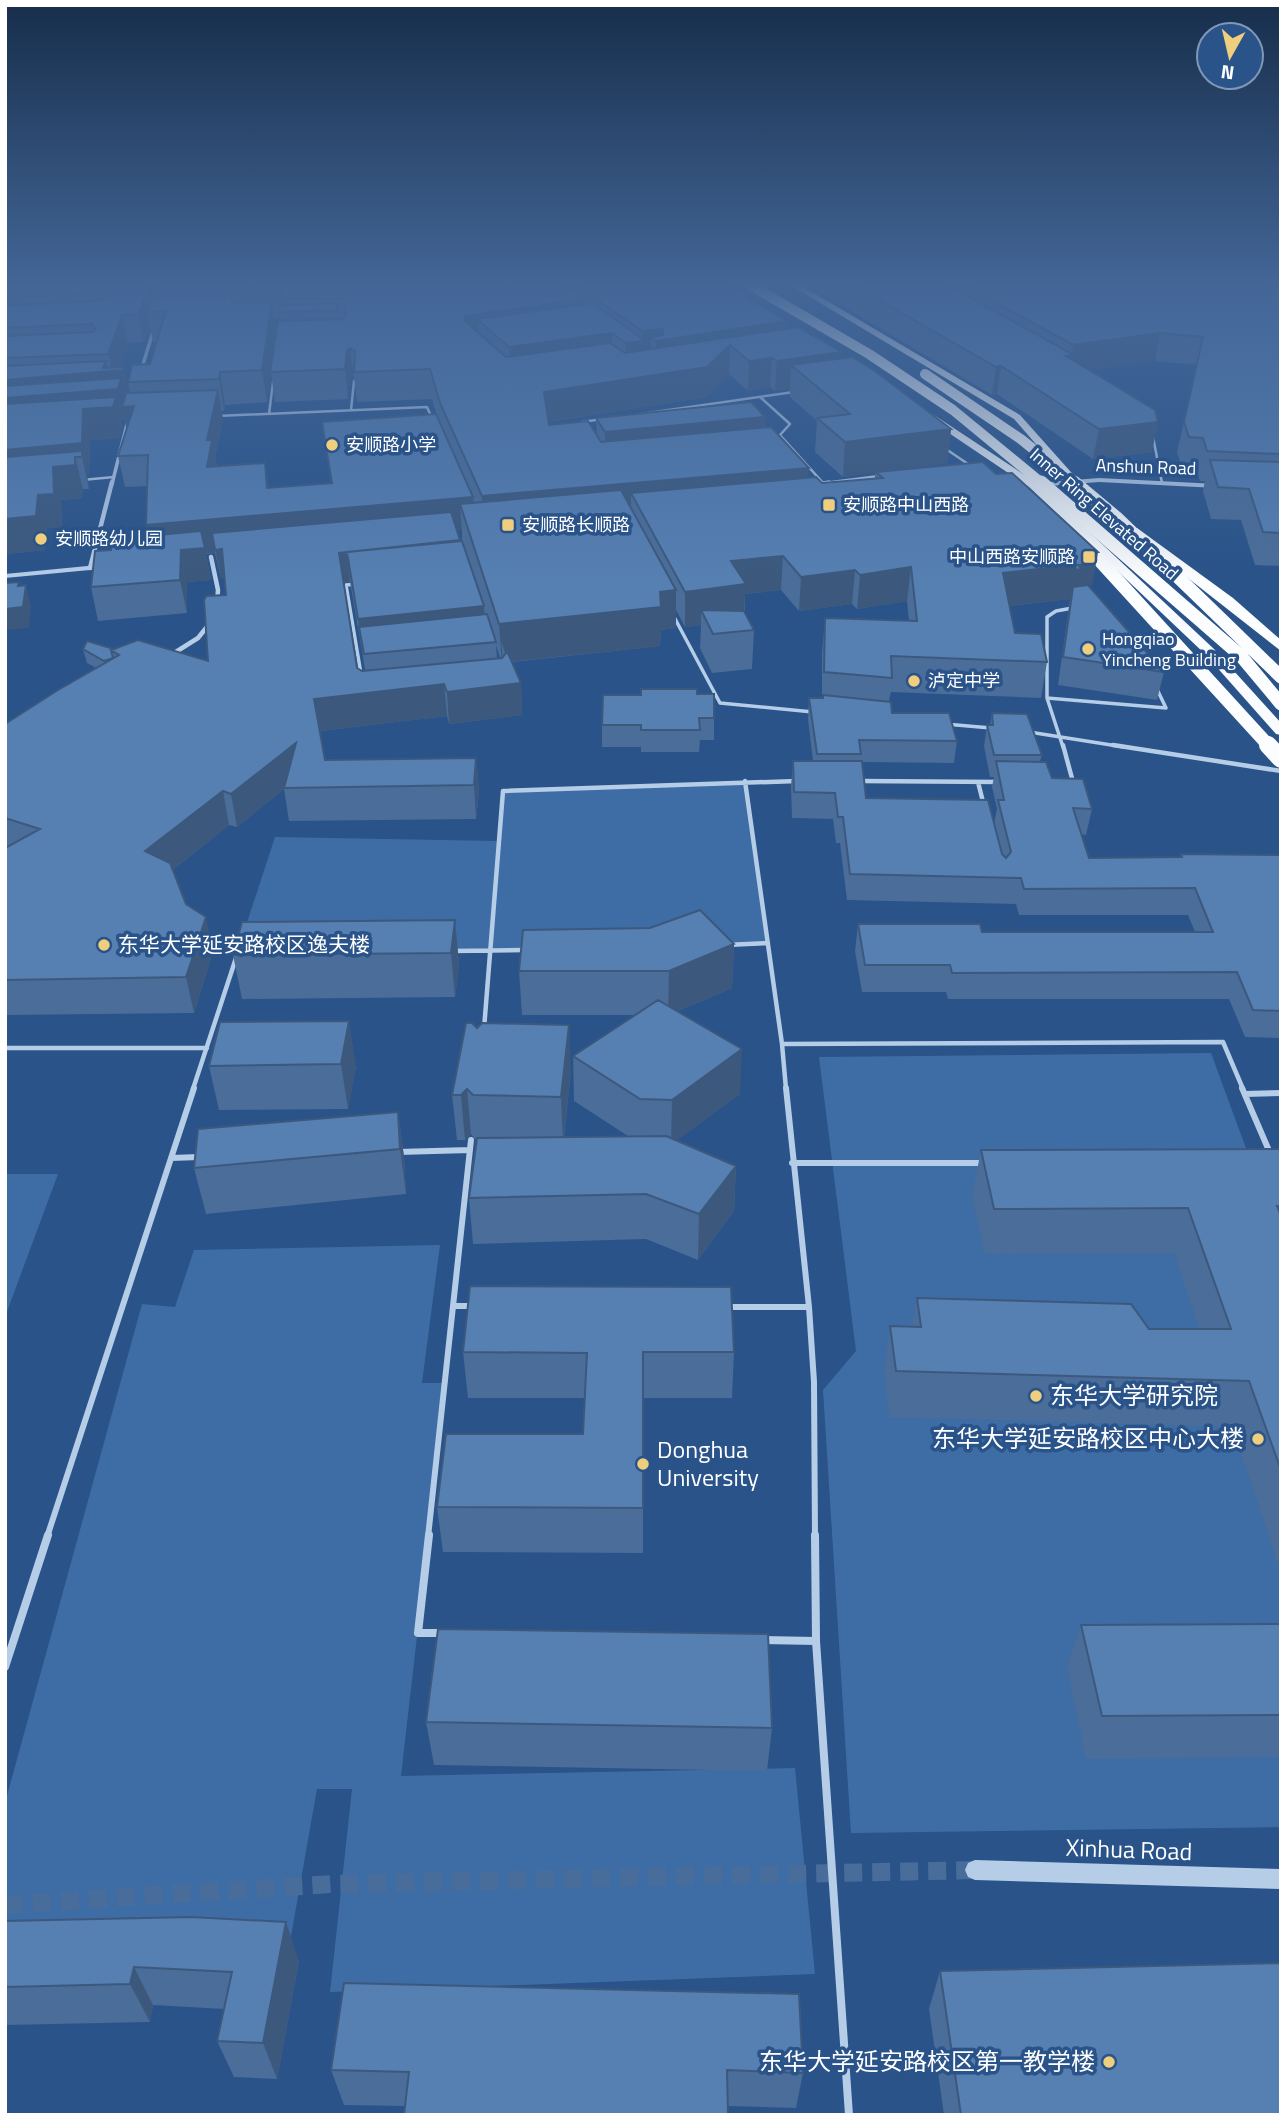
<svg xmlns="http://www.w3.org/2000/svg" width="1286" height="2120" font-family="'Titillium Web','Noto Sans SC',sans-serif">
<rect width="100%" height="100%" fill="#295389"/>
<path fill="#3e6da5" d="M745 781 768 943 490 951 238 950 275 837 497 841 503 791Z
M1211 1053 1247 1151 1281 1150V1827L851 1833 823 1390 856 1351 819 1057Z
M5 1174H58L5 1317Z
M440 1245 422 1383H446L401 1776 795 1768 815 1974 330 1992 352 1789H317L291 1936 5 1944V1803L142 1304 175 1307 194 1250Z"/>
<g fill="none" stroke-linecap="round" stroke-linejoin="round">
<path stroke="#496d9b" stroke-width="18" stroke-dasharray="18 10" stroke-linecap="butt" d="M5 1905 332 1884 975 1870"/>
<path stroke="#b6cde8" stroke-width="2.5" d="M760 397 790 424 780 435 824 484
M351 410 354 381
M269 414 273 382
M641 414 794 392
M217 416 427 407 433 421
M582 422 603 419
M1153 437 1162 483
M943 447 968 464 962 465
M82 480 114 477
M824 483 879 476"/>
<path stroke="#b6cde8" stroke-width="3.5" d="M824 483 829 482
M358 584 346 585 361 674
M1078 607 1100 610 1142 658 1166 708 1047 698V617L1056 611Z
M673 615 720 703 813 712
M1047 698 1063 747
M945 724 991 728
M1029 732 1124 747"/>
<path stroke="#b6cde8" stroke-width="4.5" d="M1063 745 1073 782H1069
M1113 745 1281 771
M745 781 782 1044 786 1089
M859 781 1000 782
M978 782 984 806
M726 945 768 943
M453 951 527 950
M484 1029 503 791 797 781
M782 1044 1223 1042 1243 1089
M5 1048H207
M193 1089 236 958"/>
<path stroke="#b6cde8" stroke-width="6" d="M786 1088 809 1307 814 1382 815 1537
M1242 1088 1270 1153
M1245 1094 1281 1093
M398 1152 470 1150
M171 1158 199 1157
M792 1163H985
M454 1306H474
M725 1307H809
M47 1537 194 1088
M428 1537 471 1140"/>
<path stroke="#b6cde8" stroke-width="8" d="M429 1535 418 1633H442
M763 1640 816 1641 815 1535
M5 1667 48 1535"/>
<path stroke="#b6cde8" stroke-width="3.5" d="M141 371 155 325
M112 484 128 420"/>
<path stroke="#b6cde8" stroke-width="4.5" d="M211 557 218 590 217 603
M90 568 112 482
M171 655 198 638 210 623"/>
<path fill="#b6cde8" fill-rule="evenodd" d="M1099 478 1217 484 1221 486 1217 488 1099 482 1037 487 1033 485 1037 483Z
M108 564 112 566 111 568 5 578V574Z
M975 1860 1281 1869V1889L975 1880 968 1877 965 1870 968 1863Z"/>
<path fill="#f9fbfe" fill-rule="evenodd" d="M785 282H795L1020 415 1078 480 1069 482 1014 419Z
M928 415H934L1037 483 1214 649 1281 723V735L1276 734 1206 655 1029 487 928 419Z"/>
<path fill="#fcfdfe" fill-rule="evenodd" d="M1137 528 1233 598 1281 640V651L1133 535 1131 532Z"/>
<path stroke="#b6cde8" stroke-width="8" d="M816 1641 849 2115"/>
<path stroke="#fcfdfe" stroke-width="10" d="M745 282 869 354 953 410 1043 484
M925 374 1022 440 1076 484"/>
<path stroke="#fcfdfe" stroke-width="13" d="M1041 482 1241 656 1281 704
M1074 482 1117 518 1281 677
M1079 538 1270 747"/>
<path stroke="#fcfdfe" stroke-width="18" d="M1268 745 1281 759"/>
</g>
<path fill="#4a6d99" fill-rule="evenodd" d="M5 282H723L787 321V329L841 358 951 429 947 463 890 470 983 462 1092 586H1089L1164 672 1157 700 1058 685 1070 599 1009 606 1015 633 1047 662 1041 698 891 692 889 701 892 713 957 741 954 763 862 762 866 798 994 824 997 809 992 787 994 777H990L984 746 987 725H990L992 713 1042 755 1040 761 1052 778 1092 809 1086 835 1081 834 1089 858 1180 857 1181 854 1281 855V1038L1245 1037 1229 999H948L946 992H862L855 951 858 924 982 932H1195L1188 915H1019L1016 904 847 900 840 843H836L833 819 792 818 791 786 793 761H813L808 719 809 698H822V653L825 618 909 621 907 601 857 609 852 604 799 611 781 590 745 594V613L754 630 752 669 712 673 700 648 701 625 685 627 676 610V628L661 630 660 646 512 662 521 683 522 715 449 724 447 716 320 731 325 760 476 758 479 791 476 819 289 821 284 789 237 827 229 825 173 870 186 904 213 952 194 1013 5 1015V724L96 668 87 663 83 649H114L208 661 226 595 225 579H221L215 553 206 554 211 580 187 582V613L98 621 91 587 111 550 145 540 148 535 146 525 147 486 125 487 118 456 127 429 124 417V419L120 420 122 427 119 438 90 440 89 475H87L89 489H83L82 498 61 500 62 527 47 528 45 550 5 554ZM274 317H280V321L276 332ZM150 327 153 342H157L150 364 128 382 130 393H129L124 367 120 368 128 343 144 342ZM271 373 275 402 348 399 350 380 354 377 357 402 432 399 438 419 322 422 331 483 269 488 265 463 217 466 215 457 223 419 221 411H224L225 405 267 402ZM729 374 748 391 770 387 775 391 790 389V397L817 421 815 452 843 477 875 472V479L822 483 808 477 765 427V417L596 418 597 435 549 425 548 422 706 397ZM457 531H462V540L467 556 460 541ZM350 582 363 657 365 670 362 671 357 668 343 583ZM496 645 500 658H497Z
M808 282H1281V566L1255 565 1241 520 1211 519 1203 491 1205 481H1200L1196 468 1182 467 1177 452 1197 365 1155 361 1089 370 1152 452 1093 459 997 394 992 395 808 285Z
M697 694 714 718V740H700L699 752H641V747H602V725Z
M455 920 459 964 455 997 242 999 233 955Z
M734 944 732 988 678 1011 740 1094 677 1140 736 1166 734 1211 698 1260 646 1239 473 1244 469 1198 476 1140 471 1134 465 1140H457L452 1095 477 1028 571 1070 564 1137 628 1136 574 1101 573 1056 635 1015H522L519 971Z
M220 1022 356 1066 348 1109 219 1110 209 1066Z
M398 1112 404 1157 406 1194 206 1214 194 1168Z
M1281 1149V1573L1232 1427 889 1417 884 1372 890 1326H912L917 1298 1149 1329H1199L1174 1253 985 1254 972 1196 981 1150Z
M463 1352H734L732 1398H643V1553L443 1552 437 1507 583 1434 585 1398H468Z
M1281 1624V1757L1086 1759 1067 1668 1081 1625Z
M426 1722 772 1728 767 1771 434 1765Z
M5 1921 299 1961 277 2079 234 2077 217 2041 224 2009 153 2005 150 2022 5 2025Z
M940 1971 1281 2115H944L929 2009Z
M344 1983 803 2073 796 2108 728 2106H405L344 2105 331 2070Z"/>
<path fill="#3c597d" d="M152 282H153L158 307 147 312 150 327 144 342 138 314Z
M584 299V327L477 319 478 343 467 345 465 316Z
M272 302 276 332 267 402 262 370Z
M122 315 128 343 119 371 124 367 130 397 134 406 128 437 124 417V419L120 420 122 427 119 438 90 440 89 475H87L89 489 82 457H75L83 489 82 498 61 500 62 527 47 528 45 550 5 554V380L103 368 106 361 108 372 112 371 108 354Z
M787 321 786 349 730 345 729 374 706 397 546 422 544 392 655 370 656 341 651 338V359L626 375V343L642 341V331Z
M612 333V364L510 379 509 347Z
M1160 333 1155 361 1072 373 1066 356 1072 355 1073 345Z
M350 348 354 377 350 380 348 399 345 369 347 351Z
M842 352 839 382 791 365 790 389 775 391 777 361Z
M772 358 770 387 748 391 749 361Z
M1001 366 997 394 992 395 996 367Z
M220 372 225 405 224 411 219 379Z
M218 390 223 419 215 457 217 470 207 467V440Z
M765 417 763 451 605 466V432Z
M1158 422 1152 452 1093 459 1099 429Z
M951 429 947 463 843 477 845 442Z
M265 463 270 494 473 497 475 530 460 504 462 531 222 552 227 579H221L212 533 215 553H206L211 580 187 582V613L180 580 153 558 146 525 267 488Z
M809 468 807 500 631 493V516L484 529 482 496Z
M347 552 350 582 342 583 339 553Z
M1098 552 1092 586 1073 587 1069 604 1075 570 1083 554Z
M783 556 781 590 745 594 744 619 701 610V625L685 627V592L731 561Z
M1076 565 1070 599 998 607 1003 573Z
M911 567 907 601 857 609 860 575Z
M855 570 852 604 799 611 801 577Z
M19 582 24 601 26 585 31 605 29 628 5 630V609L18 586Z
M676 590V628L661 630 660 646 507 662 506 653 501 637 503 663H502L499 624 660 592Z
M484 606 486 643 359 627 363 657 358 619Z
M521 683 522 715 449 724 447 692Z
M444 684 447 716 319 731 314 699Z
M296 743 284 789 237 827 231 794Z
M476 758 479 791 476 819 474 785Z
M223 791 229 825 154 885 145 851Z
M206 917 213 952 194 1013 186 977Z
M455 920 459 964 455 997 451 953Z
M734 944 732 988 668 1015 669 971Z
M349 1021 356 1066 348 1109 341 1064Z
M569 1025 571 1070 563 1142 561 1097Z
M742 1049 740 1094 671 1145 672 1100Z
M467 1089 471 1134 465 1140 461 1095Z
M398 1112 404 1157 406 1194 400 1149Z
M736 1166 734 1211 698 1260 699 1214Z
M286 1922 299 1961 277 2079 263 2043Z
M134 1967 153 2005 150 2022 130 1984Z"/>
<path fill="#567fb2" stroke="#3c597d" stroke-width="2" d="M5 282H152L138 314 122 315 108 354 5 358V336L92 332 96 329 92 324 5 328V305L101 301 105 298 101 293 5 297Z
M161 282H495L511 287 506 282H560L584 299 465 316V321L506 357 610 343 625 353 798 327 842 352 777 361 772 358 749 361 730 345 707 367 544 392 549 425 588 421 601 442 771 427 809 468 482 496 440 403 430 369 354 372 355 351 350 348 347 351 345 369 270 372 278 321 343 319 346 315 343 298 281 299 282 292 278 289 157 292Z
M572 282H723L787 321 656 341 651 338 663 335V329L642 331Z
M848 282H942L1074 355 1066 356 1155 410 1158 422 1099 429 1001 366 996 367Z
M959 282H1281V454L1207 451 1203 438 1189 437 1184 422 1203 337 1160 333 1073 345Z
M232 296 231 300 234 303 272 302 262 370 220 372 219 379 128 382 132 365 150 364 166 311 147 312 153 298Z
M337 303V310L279 312 280 305Z
M593 303 645 341 626 343 612 333 509 347 477 319Z
M852 357 875 371 951 429 845 442 817 418 850 414 791 365Z
M106 361 103 368 124 367 123 370 5 380V366Z
M121 378 118 389 5 398V386Z
M218 390 207 440H212L207 467 265 463 267 488 332 483 322 422 436 414 473 497 146 525 148 455 118 456 134 406 122 407 126 393Z
M116 397 113 407 83 409 82 443 5 450V404Z
M751 402 765 417 605 432 596 418Z
M82 451V457H75V465L53 467 54 494 38 495 36 516 5 519V457Z
M1210 460 1281 462V533L1263 532 1249 489 1218 487Z
M983 462 996 474 1012 473 1098 552 1083 554 1093 563 1078 565 1081 569 1075 570 1076 565 1003 573 1015 633 1041 634 1047 662 891 656 892 678 824 672 825 618 917 621 911 567 860 575 855 570 801 577 783 556 731 561 746 584 685 592 631 493 816 477 822 483 883 478 876 472Z
M621 490 676 590 660 592 661 607 499 624 460 504Z
M451 512 460 540 339 553 357 668 362 671 502 658 506 653 501 637 521 683 447 692 444 684 314 699 325 760 476 758 474 785 284 788 296 743 231 794 223 791 145 851 170 863 186 904 206 917 186 977 5 980V848L40 829 5 818V724L58 690 119 655 111 650 138 640 208 661 204 600 206 596 226 595 222 549 215 550 212 533Z
M201 531 205 548 181 550 180 580 91 587 95 551 111 550 112 543 145 540 146 536Z
M462 541 484 606 358 619 347 552Z
M19 582 18 586 26 585 23 607 5 609V583Z
M1088 585 1164 672 1063 657 1073 587Z
M701 610 744 611 754 630 713 634Z
M487 614 496 642 364 654 359 627Z
M87 641 114 649 111 650 113 658 104 661 83 649Z
M641 689H697V694H714V718H699L700 730H641V725H602L603 695H641Z
M823 695 891 702 892 713H949L957 741 859 740 861 754H817L809 698H823Z
M992 713 1027 714 1042 755H994L987 725H993Z
M793 761H862L866 798 988 800 1002 854 1006 858 1011 852 998 800H1004L996 761 1046 762 1052 778 1083 779 1092 809 1073 808 1089 858 1182 857 1181 854 1281 855V1011L1253 1010 1237 972 952 973 950 965H865L858 924H980L982 932H1213L1195 888 1024 889 1021 878 850 874 843 817H838L835 793 794 792Z
M700 910 734 944 669 971H519L523 930 650 928Z
M455 920 451 953 233 955 242 922Z
M658 1000 742 1049 672 1100 640 1099 573 1056Z
M349 1021 341 1064 209 1066 220 1022Z
M466 1023H472L477 1028 482 1023 569 1025 561 1097 473 1095 467 1089 461 1095H452Z
M398 1112 400 1149 194 1168 198 1129Z
M666 1136 736 1166 699 1214 646 1194 469 1198 477 1138Z
M1281 1149V1206H1277L1281 1216V1470L1249 1381 896 1371 890 1326 921 1327 917 1298 1131 1304 1149 1329H1231L1188 1208 994 1209 981 1150Z
M470 1286 731 1287 734 1352H643V1508L437 1507 446 1434H583L587 1353 463 1352Z
M1281 1624V1715L1102 1716 1081 1625Z
M438 1629 768 1634 772 1728 426 1722Z
M191 1917 286 1922 263 2043 217 2041 232 1972 134 1967 130 1984 5 1987V1921Z
M1281 1963V2115H961L940 1971Z
M344 1983 799 1994 803 2073 727 2070 728 2115H404L409 2072 331 2070Z"/>
<linearGradient id="sky" x2="0" y2="1"><stop stop-color="#172e4b"/><stop offset="0.49" stop-color="#436697"/><stop offset="1" stop-color="#436697" stop-opacity="0"/></linearGradient>
<rect width="1286" height="579" fill="url(#sky)"/>
<g fill="#efce7d" stroke="#295389" stroke-width="2.5">
<circle cx="332" cy="445" r="7"/>
<rect x="822" y="498" width="14" height="14" rx="3.5"/>
<rect x="501" y="518" width="14" height="14" rx="3.5"/>
<circle cx="41" cy="539" r="7"/>
<rect x="1082" y="550" width="14" height="14" rx="3.5"/>
<circle cx="1088" cy="649" r="7"/>
<circle cx="914" cy="681" r="7"/>
<circle cx="104" cy="945" r="7"/>
<circle cx="1036" cy="1396" r="7"/>
<circle cx="1258" cy="1439" r="7"/>
<circle cx="643" cy="1464" r="7"/>
<circle cx="1109" cy="2062" r="7"/>
</g>
<g text-anchor="middle" stroke-width="7" stroke-linejoin="round" paint-order="stroke">
<g font-size="18" fill="#fff" stroke="#295389" text-anchor="start">
<text x="346" y="451">安顺路小学</text>
<text x="843" y="511">安顺路中山西路</text>
<text x="522" y="531">安顺路长顺路</text>
<text x="55" y="545">安顺路幼儿园</text>
<text x="1075" y="563" text-anchor="end">中山西路安顺路</text>
<text x="1102" y="645">Hongqiao<tspan x="1102" dy="21">Yincheng Building</tspan></text>
<text x="928" y="687">泸定中学</text>
</g>
<g font-size="18" fill="#fff" stroke="#295389">
<text transform="translate(1146 467) rotate(2)" y="6">Anshun Road</text>
<text transform="translate(1104 514) rotate(41)" y="6">Inner Ring Elevated Road</text>
</g>
<g font-size="21" fill="#fff" stroke="#295389" text-anchor="start">
<text x="118" y="952">东华大学延安路校区逸夫楼</text>
</g>
<g font-size="24" fill="#fff" stroke="#295389" text-anchor="start">
<text x="1050" y="1404">东华大学研究院</text>
<text x="1244" y="1447" text-anchor="end">东华大学延安路校区中心大楼</text>
<text x="657" y="1458">Donghua<tspan x="657" dy="28">University</tspan></text>
<text x="1095" y="2070" text-anchor="end">东华大学延安路校区第一教学楼</text>
</g>
<g font-size="24" fill="#fff" stroke="#295389">
<text transform="translate(1129 1850) rotate(2)" y="8">Xinhua Road</text>
</g>
</g>
<rect width="1286" height="2120" fill="none" stroke="#ffffff" stroke-width="14"/>
<g transform="translate(1230 56) rotate(188)"><circle r="33" fill="#295389" stroke="#7f98b8" stroke-width="2"/>
<path d="M0-5L12 26L0 18L-12 26Z" fill="#efce7d"/>
<text y="-10" font-size="19" font-weight="bold" text-anchor="middle" fill="#ffffff">N</text>
</g>
</svg>
